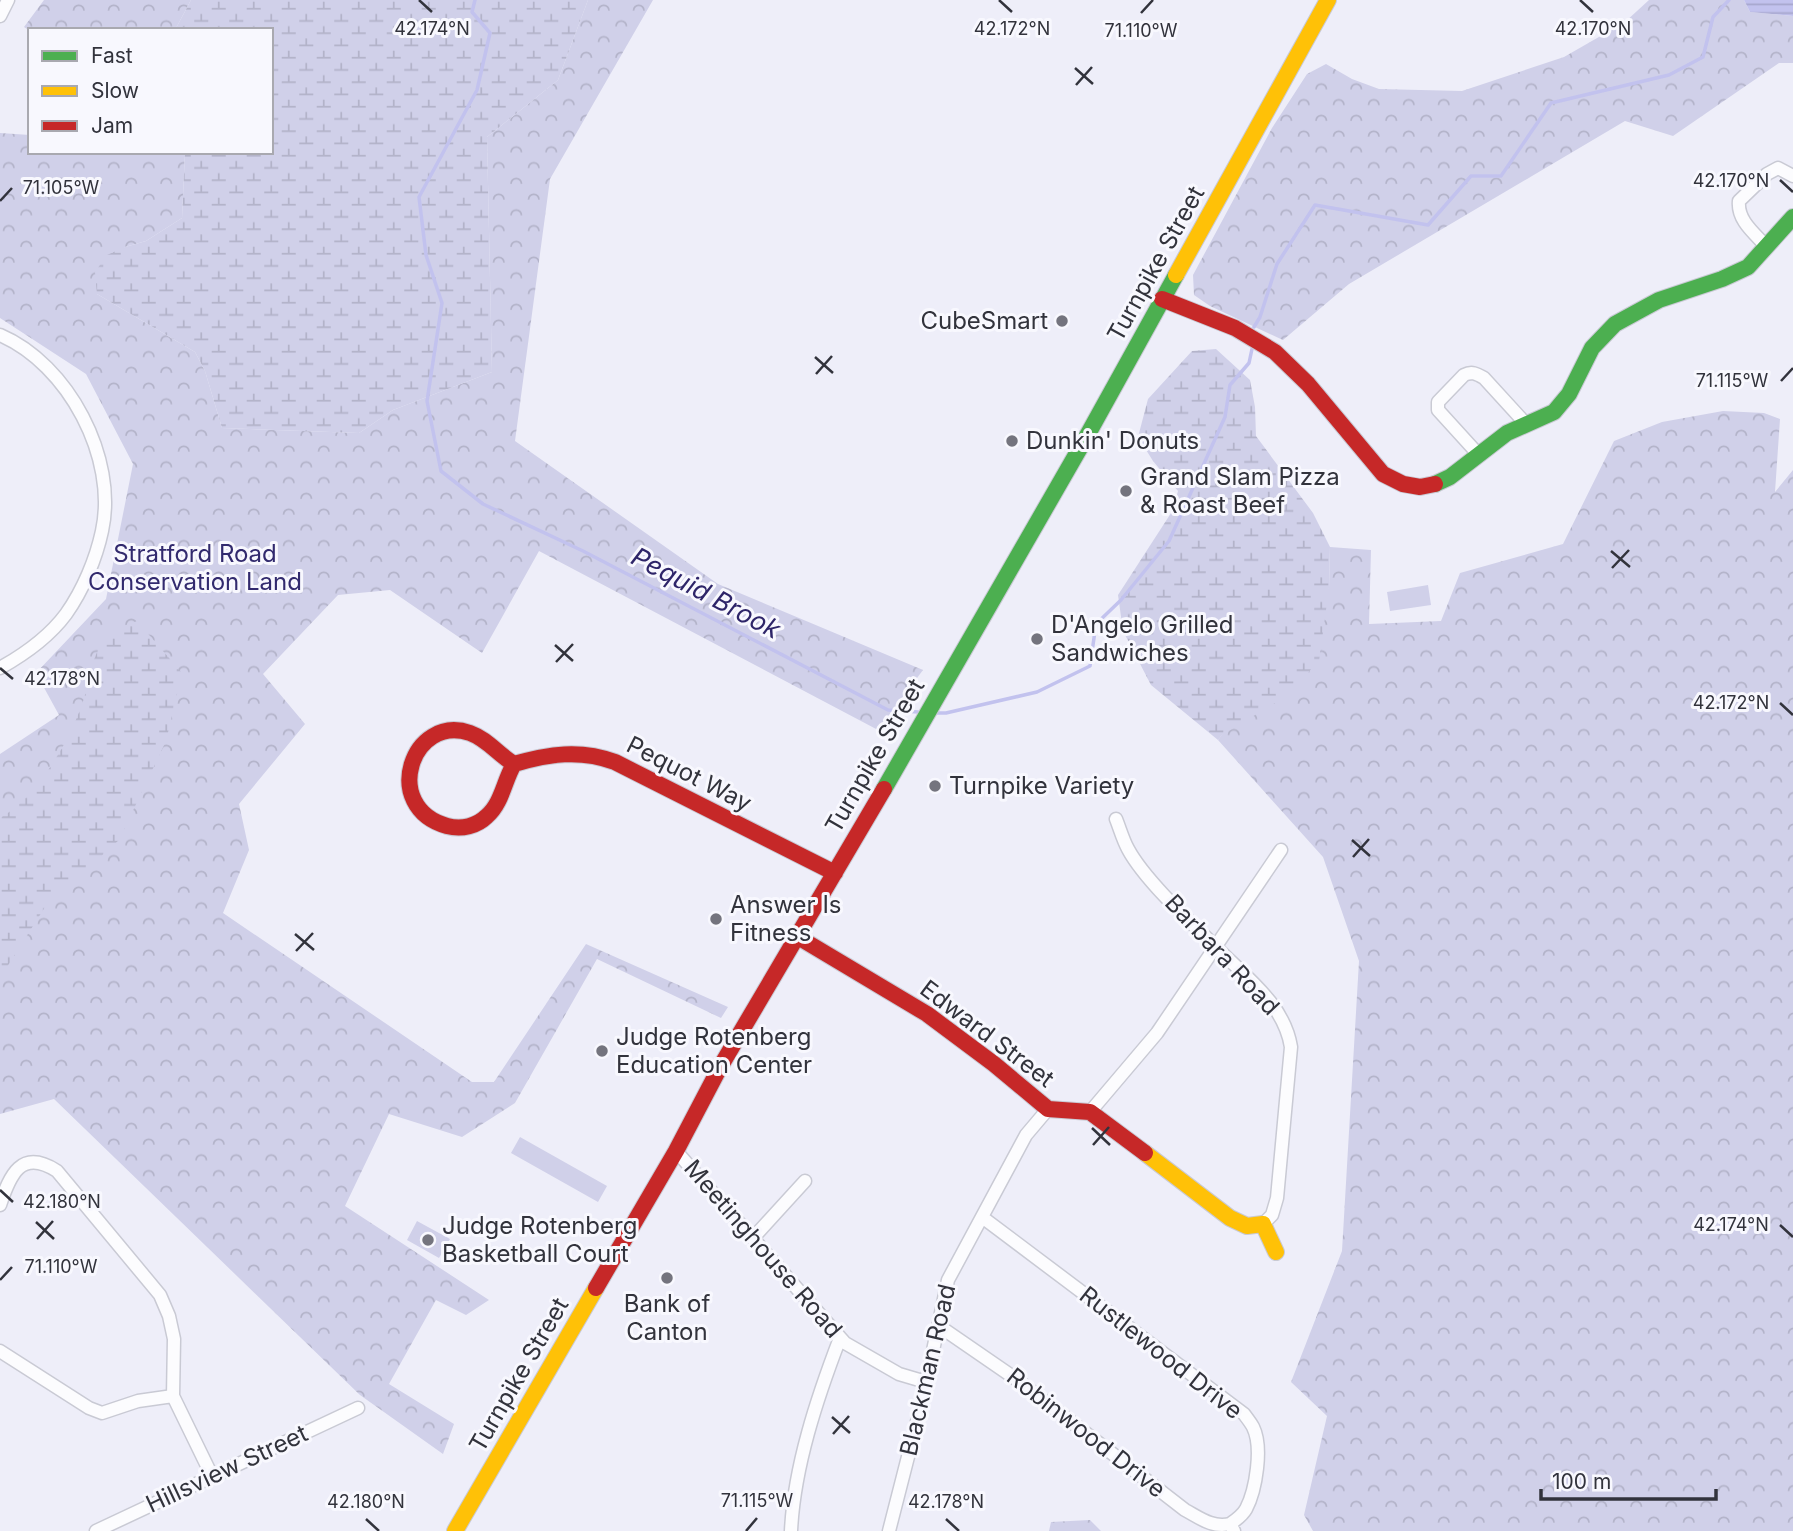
<svg xmlns="http://www.w3.org/2000/svg" width="1793" height="1531" font-family="Inter,sans-serif">
<defs>
<pattern id="forest-crowns" width="20" height="18" patternUnits="userSpaceOnUse" patternTransform="scale(1.75)"><rect width="20" height="18" fill="#d0d0e9"/><path d="M2 6a3 3 0 1 1 6 0M12 15a3 3 0 1 1 6 0" fill="none" stroke="#b3b3c9"/></pattern>
<pattern id="wetland-marsh" width="20" height="14" patternUnits="userSpaceOnUse" patternTransform="scale(1.75)"><rect width="20" height="14" fill="#d0d0e9"/><path d="M1 5h8M5 5V1M11 12h8M15 12V8" fill="none" stroke="#b3b3c9"/></pattern>
<pattern id="water-rules" width="6" height="5" patternUnits="userSpaceOnUse" patternTransform="scale(1.75)"><rect width="6" height="5" fill="#c2c2ee"/><path d="M0 2.5h6" fill="none" stroke="#a7a7cd"/></pattern>
</defs>
<rect width="100%" height="100%" fill="#eeeef9"/>
<path fill="#d0d0e9" d="M1428 585 1431 605 1390 611 1387 592Z
M520 1137 607 1186 598 1202 511 1153Z
M417 1221 450 1239 439 1258 407 1240Z"/>
<path fill="url(#forest-crowns)" d="M44 0H191L175 30 30 31 24 27Z
M588 0H653L550 179 515 441 718 584 923 670 878 730 539 551 482 653 390 590 338 595 263 674 305 724 239 804 249 850 223 913 472 1082H494L586 944 728 1007 721 1018 597 959 515 1103 462 1137 389 1114 345 1206 489 1300 466 1315 436 1300 389 1384 454 1424 443 1454 360 1395 54 1099 0 1114V754L59 715 36 673 106 599 133 464 86 374 0 318V133L30 135V152H185L182 218 146 241 125 247 97 294 195 352 205 371 222 428 359 433 393 410 492 372 487 137 558 80Z
M1649 0H1744L1750 12 1793 16V63H1779L1673 136 1625 121 1349 284 1283 340 1210 306 1194 295 1193 275 1272 128 1307 74 1326 64 1352 79 1379 89 1462 91 1564 57 1625 22Z
M1723 411 1764 413 1780 419 1775 492 1793 470V1531H1313L1304 1515 1327 1416 1291 1382 1342 1251 1359 961 1323 857 1218 740 1329 588 1330 547 1371 550 1369 624 1441 621 1460 573 1563 544 1614 441 1662 422Z
M1090 1520 1101 1531H1049L1051 1522Z"/>
<path fill="url(#wetland-marsh)" d="M191 0H588L558 80 487 137 492 372 393 410 359 433 222 428 205 371 195 352 97 294 95 272 107 255 125 247 146 241 182 218 185 152H271V30H175Z
M1216 349 1250 380 1255 407 1256 436 1313 513 1330 547 1329 588 1319 661 1285 697 1222 735 1218 740 1151 685 1123 631 1118 595 1173 510 1178 491 1153 461 1138 437 1148 399 1192 351Z
M137 621 182 673 166 741 119 840 45 907 0 978V818C38 797 73 736 85 695 91 674 92 653 108 636 114 629 128 625 137 621Z"/>
<path fill="url(#water-rules)" d="M1744 0H1793V16L1750 12Z"/>
<g fill="none" stroke-linecap="round" stroke-linejoin="round">
<path stroke="#c2c2ee" stroke-width="3.5" d="M475 0 472 12 490 33 477 90 419 197 426 255 442 303 427 401 441 471 483 504 583 551 888 710 918 712
M1254 327 1260 317 1277 264 1315 205 1428 225 1471 176H1501L1551 103 1669 75 1703 57 1713 17 1729 0
M937 713H946L1037 692 1090 666 1096 624 1121 600 1169 541 1225 417 1230 385 1249 363 1252 349"/>
<defs>
<path id="street" d="M0 16 8 0
M1766 246C1754 233 1737 220 1739 201L1767 174 1778 168 1793 176
M0 335C68 364 118 458 102 531 96 559 83 590 66 614 49 637 25 654 0 668
M1478 454 1438 410V402L1464 375C1472 371 1477 374 1484 378L1526 424
M1116 819C1120 829 1123 840 1128 849 1144 879 1189 921 1215 946 1244 976 1284 1003 1291 1047L1277 1198 1272 1215 1263 1224
M1090 1112 1157 1033 1281 850
M676 1151 845 1343 899 1374 926 1382
M0 1205C10 1175 21 1148 57 1171L160 1295 169 1316 174 1339 173 1396 212 1476
M982 1217 1244 1414C1247 1418 1251 1423 1253 1427 1263 1447 1256 1490 1246 1509 1242 1516 1236 1520 1230 1524
M753 1238 805 1181
M939 1326 1016 1379 1185 1510C1200 1518 1212 1528 1230 1524L1234 1531
M0 1351 89 1408 102 1413 138 1401 173 1396
M96 1531 358 1408
M791 1531C794 1467 817 1398 840 1338
M889 1531 922 1402 948 1280 1026 1135 1048 1109"/>
<path id="fast" d="M1435 484 1450 477 1507 433 1554 412 1569 394 1592 348 1615 324 1659 300 1722 279 1748 267 1793 217
M884 789 1088 434 1176 275"/>
<path id="slow" d="M1176 275 1328 0
M1145 1153 1230 1218 1247 1226 1263 1224 1276 1252
M455 1531 596 1288"/>
<path id="jam" d="M1162 299 1235 328 1275 352 1308 384 1383 474 1403 484 1420 487 1435 484
M514 764C504 781 502 803 487 816 477 826 462 830 447 826 380 807 412 713 470 733 487 739 499 755 514 764 549 754 580 749 615 762L835 873
M798 937 927 1014 994 1064 1048 1109 1090 1112 1145 1153
M596 1288 676 1151 719 1069 884 789"/>
</defs>
<use href="#street" stroke="#c9cad4" stroke-width="15"/>
<use href="#fast" stroke="#c9cad4" stroke-width="18"/>
<use href="#slow" stroke="#c9cad4" stroke-width="18"/>
<use href="#jam" stroke="#c9cad4" stroke-width="18"/>
<use href="#street" stroke="#fcfcfe" stroke-width="12"/>
<use href="#fast" stroke="#4caf50" stroke-width="16"/>
<use href="#slow" stroke="#ffc107" stroke-width="16"/>
<use href="#jam" stroke="#c62828" stroke-width="16"/>
</g>
<path fill="none" stroke="#32333c" stroke-width="2.5" d="M419 0 432 12M999 0 1012 12M1580 0 1593 12M1141 13 1153 0M1075 68 1093 84M1076 85 1092 67M1780 180 1793 192M0 201 12 188M815 357 833 373M816 374 832 356M1781 381 1793 368M1611 551 1630 567M1612 568 1629 550M555 645 573 661M556 662 573 644M0 668 13 679M1780 703 1793 715M1352 840 1370 856M1353 857 1369 839M295 934 314 950M296 951 313 933M1092 1128 1110 1145M1093 1145 1109 1127M0 1190 13 1202M36 1222 54 1239M1780 1225 1793 1237M37 1239 53 1221M0 1280 12 1267M832 1417 850 1433M833 1434 849 1416M366 1519 379 1531M946 1519 959 1531M746 1531 757 1518"/>
<g fill="#74747e" stroke="#f8f8fe" stroke-width="2.5">
<circle cx="1062" cy="321" r="7"/>
<circle cx="1012" cy="441" r="7"/>
<circle cx="1126" cy="491" r="7"/>
<circle cx="1037" cy="639" r="7"/>
<circle cx="935" cy="786" r="7"/>
<circle cx="716" cy="919" r="7"/>
<circle cx="602" cy="1051" r="7"/>
<circle cx="428" cy="1240" r="7"/>
<circle cx="667" cy="1278" r="7"/>
</g>
<g text-anchor="middle" stroke-width="6" stroke-linejoin="round" paint-order="stroke">
<g font-size="24" fill="#32333c" stroke="#f8f8fe">
<text transform="translate(1156 264) rotate(-61)" y="8">Turnpike Street</text>
<text transform="translate(875 756) rotate(-60)" y="8">Turnpike Street</text>
<text transform="translate(689 774) rotate(27)" y="8">Pequot Way</text>
<text transform="translate(1222 955) rotate(47)" y="8">Barbara Road</text>
<text transform="translate(987 1034) rotate(37)" y="8">Edward Street</text>
<text transform="translate(763 1249) rotate(49)" y="8">Meetinghouse Road</text>
<text transform="translate(1161 1353) rotate(38)" y="8">Rustlewood Drive</text>
<text transform="translate(928 1370) rotate(-77)" y="8">Blackman Road</text>
<text transform="translate(519 1375) rotate(-60)" y="8">Turnpike Street</text>
<text transform="translate(1086 1433) rotate(38)" y="8">Robinwood Drive</text>
<text transform="translate(227 1469) rotate(-25)" y="8">Hillsview Street</text>
</g>
<g font-size="24" fill="#32333c" stroke="#f8f8fe" text-anchor="start">
<text x="1048" y="329" text-anchor="end">CubeSmart</text>
<text x="1026" y="449">Dunkin' Donuts</text>
<text x="1140" y="485">Grand Slam Pizza<tspan x="1140" dy="28">&amp; Roast Beef</tspan></text>
<text x="1051" y="633">D'Angelo Grilled<tspan x="1051" dy="28">Sandwiches</tspan></text>
<text x="949" y="794">Turnpike Variety</text>
<text x="730" y="913">Answer Is<tspan x="730" dy="28">Fitness</tspan></text>
<text x="616" y="1045">Judge Rotenberg<tspan x="616" dy="28">Education Center</tspan></text>
<text x="442" y="1234">Judge Rotenberg<tspan x="442" dy="28">Basketball Court</tspan></text>
<text x="667" y="1312" text-anchor="middle">Bank of<tspan x="667" dy="28">Canton</tspan></text>
</g>
<g font-size="24" fill="#322a6e" stroke="#f8f8fe">
<text x="195" y="562">Stratford Road<tspan x="195" dy="28">Conservation Land</tspan></text>
</g>
<g font-size="26" font-style="italic" fill="#2e2569" stroke="#f8f8fe">
<text transform="translate(706 593) rotate(28)" y="9">Pequid Brook</text>
</g>
</g>
<g font-size="18" text-anchor="middle" fill="#32333c" stroke="#f8f8fe" stroke-width="6" stroke-linejoin="round" paint-order="stroke">
<text x="432" y="35">42.174°N</text>
<text x="1012" y="35">42.172°N</text>
<text x="1593" y="35">42.170°N</text>
<text x="1141" y="37">71.110°W</text>
<text x="1731" y="187">42.170°N</text>
<text x="61" y="194">71.105°W</text>
<text x="1732" y="387">71.115°W</text>
<text x="62" y="685">42.178°N</text>
<text x="1731" y="709">42.172°N</text>
<text x="62" y="1208">42.180°N</text>
<text x="1731" y="1231">42.174°N</text>
<text x="61" y="1273">71.110°W</text>
<text x="757" y="1507">71.115°W</text>
<text x="366" y="1508">42.180°N</text>
<text x="946" y="1508">42.178°N</text>
</g>
<rect x="28" y="28" width="245" height="126" fill="#f8f8fe" stroke="#a9a9b0" stroke-width="2"/>
<rect x="42" y="51" width="35" height="10" fill="#4caf50" stroke="#a9a9b0" stroke-width="2"/>
<text x="91" y="63" font-size="21" fill="#32333c">Fast</text>
<rect x="42" y="86" width="35" height="10" fill="#ffc107" stroke="#a9a9b0" stroke-width="2"/>
<text x="91" y="98" font-size="21" fill="#32333c">Slow</text>
<rect x="42" y="121" width="35" height="10" fill="#c62828" stroke="#a9a9b0" stroke-width="2"/>
<text x="91" y="133" font-size="21" fill="#32333c">Jam</text>
<path d="M1541 1489v10h175v-10" fill="none" stroke="#32333c" stroke-width="3.5"/>
<text x="1552" y="1489" font-size="21" fill="#32333c" stroke="#f8f8fe" stroke-width="5" paint-order="stroke">100 m</text>
</svg>
